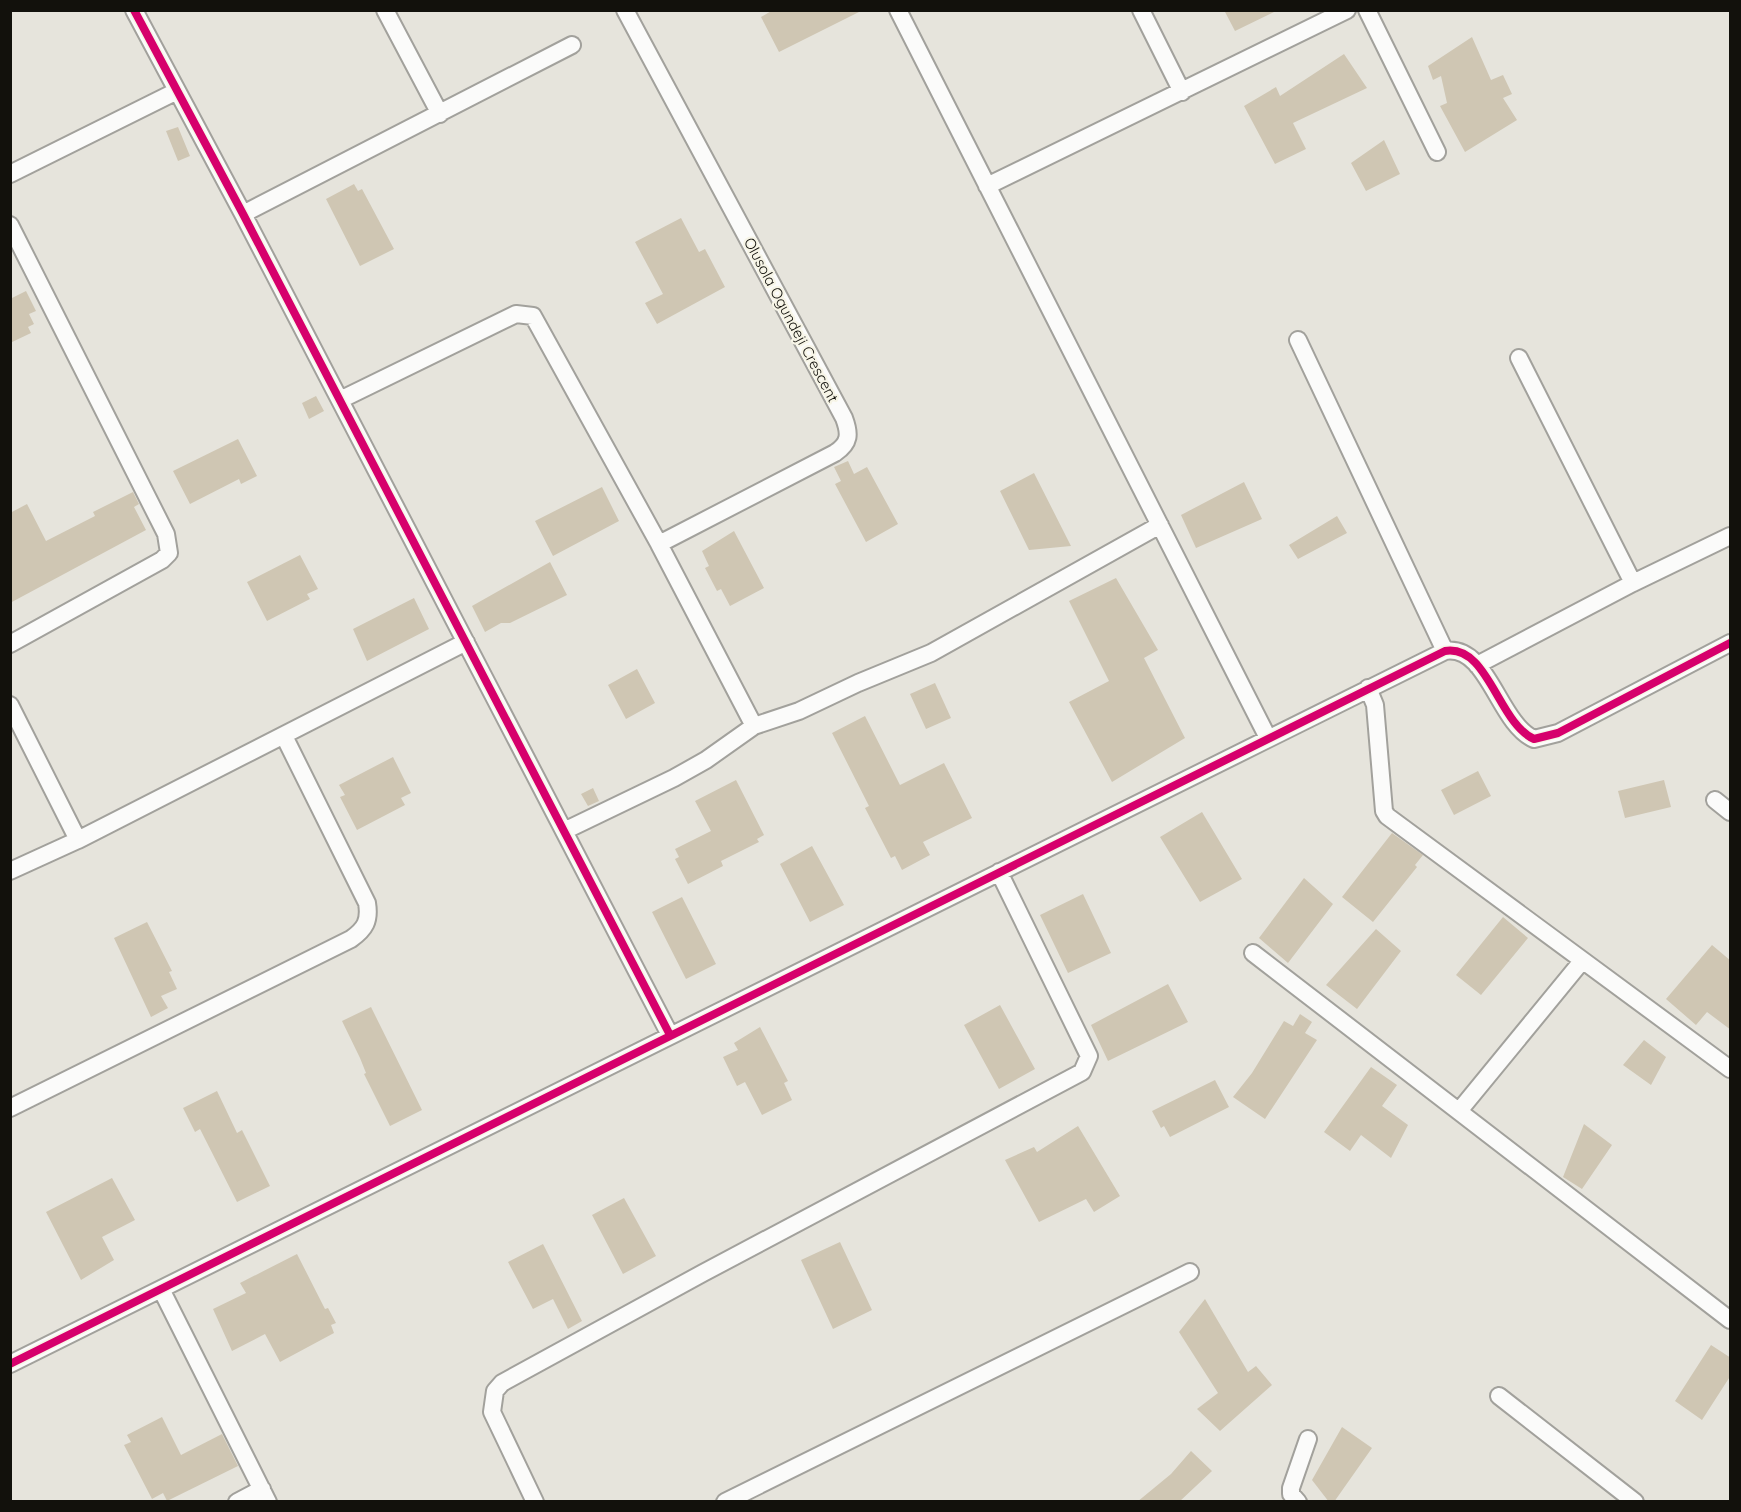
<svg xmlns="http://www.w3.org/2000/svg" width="1741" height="1512" font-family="Quicksand,sans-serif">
<rect width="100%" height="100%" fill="#e6e4dc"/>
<path fill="#cfc6b3" d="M773 10H863L779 52 761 17Z
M1224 10H1278L1235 31Z
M1472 37 1491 80 1503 75 1512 94 1503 98 1517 120 1465 152 1440 106 1447 103 1441 76 1433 80 1428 66Z
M1344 54 1367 88 1293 123 1306 149 1275 164 1244 106 1276 87 1280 96Z
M178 127 190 156 178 161 166 131Z
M1384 140 1400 174 1366 191 1351 163Z
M354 184 358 191 362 189 394 249 360 266 326 199Z
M681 218 699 252 705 249 725 287 657 324 645 303 663 294 635 242Z
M26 291 36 311 29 314 34 324 28 327 31 333 10 343V299Z
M316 396 324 411 309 419 302 403Z
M238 439 257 476 241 484 239 479 190 504 173 471Z
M848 461 854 474 867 467 898 524 866 542 835 484 841 481 834 467Z
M1034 473 1071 546 1029 550 1000 491Z
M1244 482 1262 519 1196 548 1181 515Z
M602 487 619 521 553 556 535 521Z
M133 492 139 504 134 507 146 530 10 603V513L27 504 46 541 95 516 93 512Z
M1337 516 1347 533 1298 559 1289 545Z
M734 531 764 588 730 606 721 589 717 591 705 568 709 566 702 551Z
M300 555 318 589 307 594 310 599 267 621 247 582Z
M550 562 567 595 510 623H501L485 632 472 606Z
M1116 578 1158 650 1144 658 1185 738 1112 782 1069 702 1109 681 1069 601Z
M414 598 429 629 367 661 353 629Z
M637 669 655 703 626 719 608 685Z
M935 683 951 718 926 729 910 694Z
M865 716 900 785 944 763 972 818 923 842 930 855 902 870 895 856 891 858 865 808 869 806 832 733Z
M393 757 411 793 401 798 405 805 357 830 340 797 345 795 339 785Z
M1478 771 1491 796 1454 815 1441 790Z
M736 780 764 835 757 839 759 842 721 861 723 866 688 884 675 859 679 857 675 849 711 831 695 801Z
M1664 780 1671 807 1625 818 1618 791Z
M593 788 599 801 588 806 581 794Z
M1202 812 1242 879 1200 902 1160 837Z
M1392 833 1423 855 1415 865 1417 867 1373 922 1342 897Z
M812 846 844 905 810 922 780 864Z
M1304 878 1333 904 1288 963 1259 938Z
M1083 894 1111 953 1068 973 1040 915Z
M682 897 716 964 686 979 652 912Z
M1503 917 1528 938 1481 995 1456 975Z
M147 922 172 971 169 972 177 989 161 996 168 1008 151 1017 114 938Z
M1376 929 1401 951 1357 1009 1326 985Z
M1712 945 1731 961V1030L1707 1012 1696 1025 1666 999Z
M1168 984 1188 1022 1108 1061 1091 1025Z
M1000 1005 1035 1069 999 1089 964 1025Z
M371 1007 422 1110 390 1126 364 1074 366 1073 360 1058 342 1021Z
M1300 1014 1312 1022 1305 1033 1317 1040 1265 1119 1233 1097 1252 1073 1284 1021 1293 1026Z
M760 1027 788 1081 784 1083 792 1100 762 1115 745 1082 737 1086 723 1057 738 1050 734 1043Z
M1644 1040 1666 1057 1651 1085 1623 1065Z
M1371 1067 1397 1085 1382 1106 1408 1125 1391 1158 1361 1135 1350 1151 1324 1132Z
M1215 1080 1229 1107 1170 1137 1164 1126 1161 1128 1152 1111Z
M217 1091 237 1133 242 1130 270 1186 237 1202 200 1129 195 1132 183 1108Z
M1584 1124 1612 1145 1582 1189 1563 1177Z
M1078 1126 1120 1196 1094 1212 1086 1199 1039 1222 1005 1160 1034 1147 1037 1152Z
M112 1178 135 1220 102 1237 114 1260 81 1280 46 1212Z
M624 1198 656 1256 623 1274 592 1215Z
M840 1242 872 1310 833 1329 801 1260Z
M543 1244 582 1321 568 1329 553 1299 533 1309 508 1262Z
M297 1254 325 1309 328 1308 336 1323 331 1325 334 1333 280 1362 265 1334 232 1351 213 1309 246 1293 240 1283Z
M1205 1299 1248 1372 1256 1366 1272 1385 1220 1431 1197 1409 1218 1393 1179 1332Z
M1711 1345 1731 1358V1375L1702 1420 1675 1401Z
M162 1417 181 1455 222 1434 238 1466 167 1501 163 1493 152 1499 124 1445 131 1442 127 1435Z
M1342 1427 1372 1448 1334 1502H1329L1312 1480Z
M1191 1451 1212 1471 1179 1502H1137L1171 1474Z"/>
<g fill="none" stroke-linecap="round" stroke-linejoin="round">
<defs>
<path id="minor" d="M134 10 243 214 670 1035
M385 10 440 114
M625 10 844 418C850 434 850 443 835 453L659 544
M898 10 1268 738
M1141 10 1182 92
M1367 10 1437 152
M10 174 177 91
M987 186 1347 10
M243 214 572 45
M10 225 166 534 169 553 162 560 10 644
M1298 340 1445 651
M1519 358 1633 583
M340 400 516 314 533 316 659 544 754 726 799 711 858 683 931 653 1160 525
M1477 665 1633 583 1730 536
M1368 688 1375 705 1384 811 1387 816 1730 1069
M10 705 78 840
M1715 800 1730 812
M564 831 674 778 706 760 754 726
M10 871 78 840 466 642
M1253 953 1730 1320
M10 1108 351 939C365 929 370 921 367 903L284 736
M1459 1111 1582 961
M162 1291 268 1502
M10 1364 1445 651C1488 644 1498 723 1534 739L1558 733 1730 643
M1499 1396 1635 1502
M237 1502 262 1489
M535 1502 492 1412 495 1391 502 1383 703 1273 1082 1072 1089 1056 999 872
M725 1502 1190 1272
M1298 1502 1291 1494V1488L1308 1439"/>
</defs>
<use href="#minor" stroke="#a2a19c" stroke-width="20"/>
<use href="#minor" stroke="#fbfbfa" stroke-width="16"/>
<defs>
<path id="cycleway" d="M134 10 243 214 670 1035
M10 1364 1445 651C1488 644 1498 723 1534 739L1558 733 1730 643"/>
</defs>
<use href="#cycleway" stroke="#f7f5e7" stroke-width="11"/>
<use href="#cycleway" stroke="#d6006c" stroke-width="8"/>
</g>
<g text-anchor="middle" stroke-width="4.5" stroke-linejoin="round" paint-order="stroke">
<g font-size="15" fill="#12110c" stroke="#f7f5e7">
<text transform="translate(791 320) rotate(62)" y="5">Olusola Ogundeji Crescent</text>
</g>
</g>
<rect width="1741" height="1512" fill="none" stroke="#12110c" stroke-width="24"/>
</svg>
